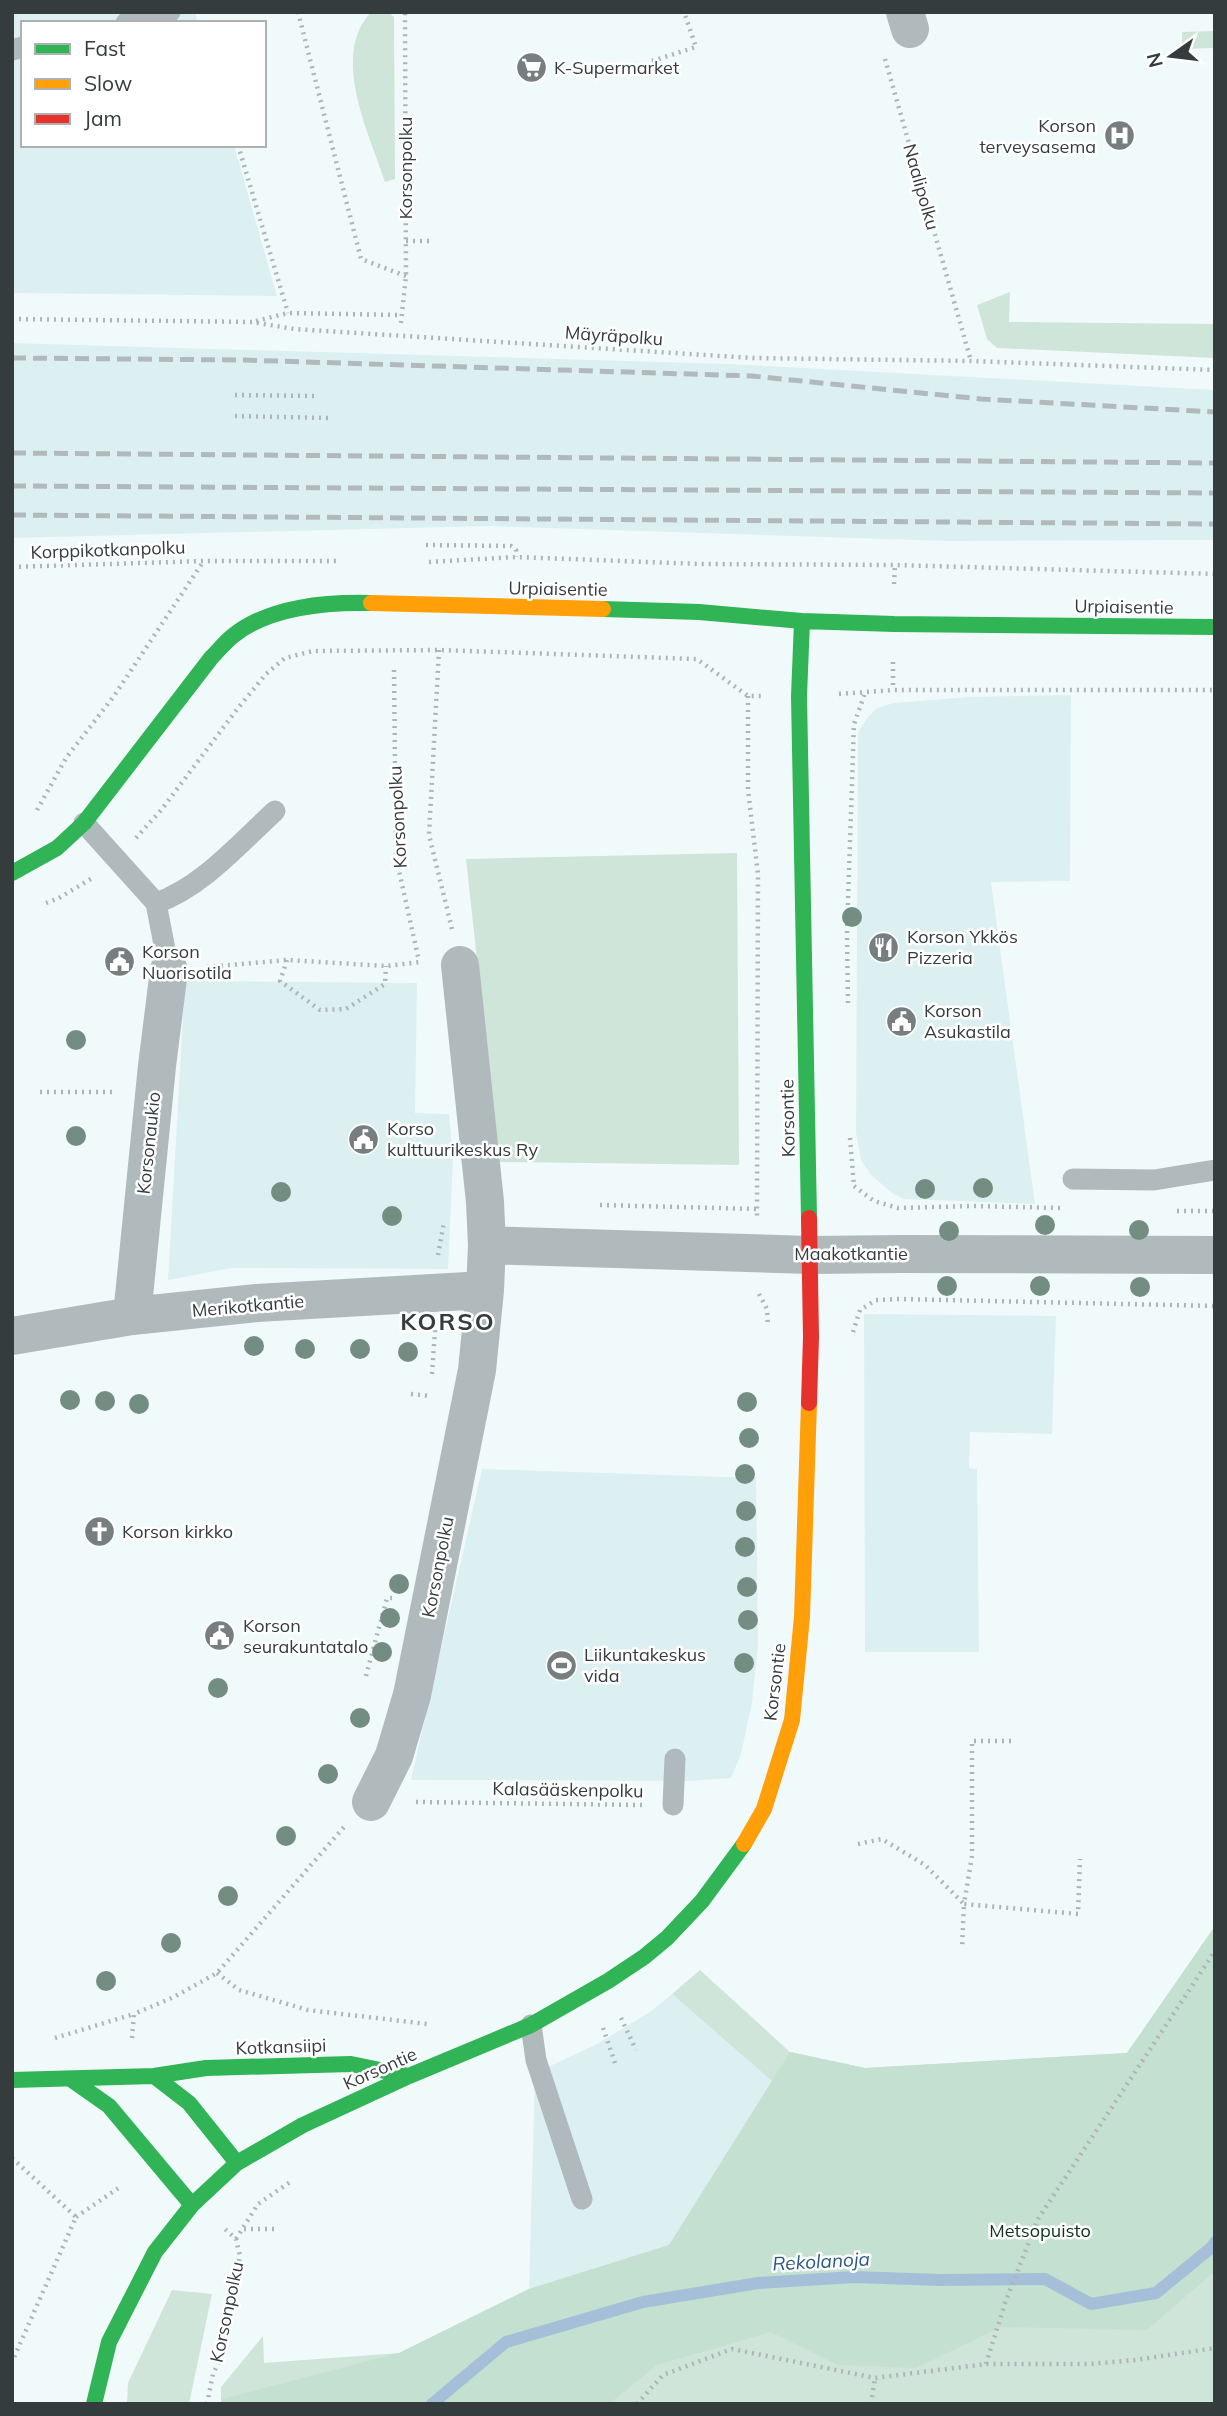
<svg xmlns="http://www.w3.org/2000/svg" width="1227" height="2416" font-family="Mulish,sans-serif">
<rect width="100%" height="100%" fill="#f1fafb"/>
<path fill="#dcf0f2" d="M12 12H195L198 23H23V145H234L277 296 12 293Z
M12 343 730 364 1215 390V540L948 541 488 526 12 538Z
M1071 695 1070 881 991 882 1035 1204 904 1199 893 1194 870 1174 861 1160 856 1133 858 733 867 718 877 708 894 703 967 697Z
M185 981 417 983 415 1113 449 1114 453 1159 448 1269 232 1268 168 1280Z
M864 1314 1056 1316 1052 1434 970 1432 969 1468 977 1469 979 1652H865Z
M482 1469 756 1478 758 1645 752 1703 741 1754 731 1778 689 1781 411 1780Z
M672 1994 773 2082 669 2245 529 2289 535 2073 597 2044 650 2012Z"/>
<path fill="#cfe5d9" d="M371 12H388L394 17 395 179 385 182C369 133 330 56 371 12Z
M1215 31V48L1182 49V32Z
M1010 292 1009 322 1215 324V358L997 348 987 339 977 305Z
M737 853 739 1165 499 1162 466 859Z
M1215 1926V2404H221V2387L263 2336 264 2363 399 2353 529 2289 669 2245 773 2082 672 1994 700 1970 790 2052 865 2068 1127 2053Z
M172 2290 212 2294 189 2404H127L128 2383Z"/>
<path fill="#c3e0d0" d="M1215 1926V2271L1147 2330 1001 2327 916 2368 838 2365 771 2332 657 2365 609 2404H222V2399L399 2353 529 2289 669 2245 790 2052 865 2068 1127 2053Z"/>
<g fill="none" stroke-linecap="round" stroke-linejoin="round">
<path stroke="#a6bfd8" stroke-width="12" d="M432 2404 506 2342 643 2302 758 2283 854 2277 940 2280 1045 2279 1091 2304 1156 2293 1212 2247 1215 2242"/>
<path stroke="#aeb4b7" stroke-width="4.5" stroke-dasharray="2 5" stroke-linecap="butt" d="M298 12 361 259 406 276
M885 59 971 361
M652 61 696 47 684 12
M238 145 288 313
M406 241H433
M12 319 252 322 294 329 753 358 971 361 1215 370
M256 321 288 313 401 315
M401 323 406 276 405 12
M235 395 316 396
M235 416 328 418
M426 545 511 546 516 550V557
M429 562 516 557 700 564 895 565 1215 574
M12 567 204 561H336
M894 584 895 565
M439 650 429 835 452 929
M893 662V690
M394 670 396 857 419 961
M839 694 893 690H1215
M748 696V790L758 874 757 1216
M37 810 66 758 114 696 203 562
M136 838 162 809 238 708 266 674 285 658 313 651 439 650 697 659 748 696H761
M46 903 59 898 94 877
M287 960 280 981 320 1010 346 1009 385 984 386 966
M207 967 287 960 386 966 421 962
M848 1003 847 931 854 724 865 693
M40 1092H115
M850 1138 854 1186
M854 1186 874 1201 898 1208 972 1206 1060 1208
M600 1205 756 1209
M1177 1211H1215
M438 1255 444 1222
M759 1294 767 1309 768 1325
M853 1332 860 1310 876 1300 900 1299 1215 1306
M432 1374 435 1330
M411 1394 430 1396
M366 1676 387 1598H392
M1011 1741H972V1856L964 1904 1078 1914 1080 1859
M416 1802 642 1805
M858 1844 882 1839 925 1865 964 1904 962 1948
M217 1973 239 1990 308 2010 427 2024
M621 2018 636 2050
M603 2028 615 2063
M55 2038 134 2014
M132 2038 134 2014 174 1997 217 1973 344 1827
M12 2158 76 2217 12 2362
M76 2217 120 2187
M244 2229H276
M236 2239 258 2204 293 2180
M986 2364 1005 2303 1038 2219 1215 1951
M207 2404 213 2374 221 2357 240 2256 236 2239 225 2229
M637 2404 663 2375 732 2349 875 2378 986 2364H1090L1135 2360 1215 2348
M871 2404 875 2378"/>
<path stroke="#b0b9bb" stroke-width="21" d="M126 23 170 12
M12 50 23 47
M84 823 156 903 169 970
M156 903C201 888 240 843 275 811
M1073 1179 1154 1180 1215 1170
M673 1805 675 1759
M531 2025 536 2060 582 2199"/>
<path stroke="#b0b9bb" stroke-width="38" d="M905 12 910 29
M487 1245 810 1255 901 1254 1215 1255
M132 1316 157 1066 169 970
M12 1336 132 1316 257 1303 485 1290
M371 1802 394 1756 412 1695 477 1370 485 1290 487 1245 485 1202 460 965"/>
<path stroke="#30b455" stroke-width="16" d="M603 609 699 612 802 621 894 624 1215 627
M802 621 799 696 809 1218
M12 873 57 848 84 823 211 658C219 650 226 641 234 635 271 606 326 602 371 603
M154 2076 189 2103 237 2163
M12 2080 154 2076 206 2068 351 2064 409 2076
M72 2080 109 2106 192 2205
M94 2404 109 2342 155 2252 192 2205 237 2163 303 2125 409 2076 531 2025 608 1981 644 1957 667 1938 702 1901 744 1844"/>
<path stroke="#ff9f0a" stroke-width="16" d="M371 603 603 609
M744 1844 764 1809 792 1720 802 1617 809 1403"/>
<path stroke="#e5322d" stroke-width="16" d="M809 1218 811 1337 809 1403"/>
<path stroke="#b1b9bb" stroke-width="5" stroke-dasharray="14 7" stroke-linecap="butt" d="M12 358 244 360 752 376 981 399 1215 412
M12 453 1215 463
M12 486 1215 493
M12 515 1215 524"/>
</g>
<g fill="#748d82">
<circle cx="852" cy="917" r="10"/>
<circle cx="76" cy="1040" r="10"/>
<circle cx="76" cy="1136" r="10"/>
<circle cx="983" cy="1188" r="10"/>
<circle cx="925" cy="1189" r="10"/>
<circle cx="281" cy="1192" r="10"/>
<circle cx="392" cy="1216" r="10"/>
<circle cx="1045" cy="1225" r="10"/>
<circle cx="1139" cy="1230" r="10"/>
<circle cx="949" cy="1231" r="10"/>
<circle cx="947" cy="1286" r="10"/>
<circle cx="1040" cy="1286" r="10"/>
<circle cx="1140" cy="1287" r="10"/>
<circle cx="254" cy="1346" r="10"/>
<circle cx="305" cy="1349" r="10"/>
<circle cx="360" cy="1349" r="10"/>
<circle cx="408" cy="1352" r="10"/>
<circle cx="70" cy="1400" r="10"/>
<circle cx="105" cy="1401" r="10"/>
<circle cx="747" cy="1402" r="10"/>
<circle cx="139" cy="1404" r="10"/>
<circle cx="749" cy="1438" r="10"/>
<circle cx="745" cy="1474" r="10"/>
<circle cx="746" cy="1511" r="10"/>
<circle cx="745" cy="1547" r="10"/>
<circle cx="399" cy="1584" r="10"/>
<circle cx="747" cy="1587" r="10"/>
<circle cx="390" cy="1618" r="10"/>
<circle cx="748" cy="1620" r="10"/>
<circle cx="382" cy="1652" r="10"/>
<circle cx="744" cy="1663" r="10"/>
<circle cx="218" cy="1688" r="10"/>
<circle cx="360" cy="1718" r="10"/>
<circle cx="328" cy="1774" r="10"/>
<circle cx="286" cy="1836" r="10"/>
<circle cx="228" cy="1896" r="10"/>
<circle cx="171" cy="1943" r="10"/>
<circle cx="106" cy="1981" r="10"/>
</g>
<defs>
<symbol id="supermarket-disc" viewBox="-11 -11 22 22"><circle r="9.5" fill="#777e80" stroke="#fff"/><path d="M-6-5.5h2.5l.6 2H6L4.5 2H-2.5L-4.4-4H-6ZM-1.5 3.2a1.3 1.3 0 1 0 .1 0ZM3 3.2a1.3 1.3 0 1 0 .1 0Z" fill="#fff"/></symbol>
<symbol id="hospital-disc" viewBox="-11 -11 22 22"><circle r="9.5" fill="#777e80" stroke="#fff"/><path d="M-5-5h3v3.5h4V-5h3V5h-3V1.5h-4V5h-3Z" fill="#fff"/></symbol>
<symbol id="restaurant-disc" viewBox="-11 -11 22 22"><circle r="9.5" fill="#777e80" stroke="#fff"/><path d="M-5-6h1v4h1v-4h1v4h1v-4h1v5L-1.5 .5V6h-2V.5L-5-1ZM5-6V6H3V1.5H1.5Q1.5-4 5-6Z" fill="#fff"/></symbol>
<symbol id="civic-disc" viewBox="-11 -11 22 22"><circle r="9.5" fill="#777e80" stroke="#fff"/><path d="M-.6-6.5H3V-4.5H.6V-3L4-1V1h2V6H-6V1h2V-1L-.6-3ZM-1.2 2.5V6h2.4V2.5Z" fill="#fff"/></symbol>
<symbol id="church-disc" viewBox="-11 -11 22 22"><circle r="9.5" fill="#777e80" stroke="#fff"/><path d="M-1.2-6h2.4v3.5h3.3v2.4h-3.3V6h-2.4V-.1h-3.3v-2.4h3.3Z" fill="#fff"/></symbol>
<symbol id="stadium-disc" viewBox="-11 -11 22 22"><circle r="9.5" fill="#777e80" stroke="#fff"/><path d="M0-5a6.5 5 0 1 0 0 10a6.5 5 0 1 0 0-10ZM-3.5-1.8h7v3.6h-7Z" fill="#fff"/></symbol>
</defs>
<g fill-rule="evenodd">
<use href="#supermarket-disc" x="514" y="50" width="35" height="35"/>
<use href="#hospital-disc" x="1102" y="118" width="35" height="35"/>
<use href="#restaurant-disc" x="866" y="930" width="35" height="35"/>
<use href="#civic-disc" x="102" y="944" width="35" height="35"/>
<use href="#civic-disc" x="884" y="1004" width="35" height="35"/>
<use href="#civic-disc" x="346" y="1122" width="35" height="35"/>
<use href="#church-disc" x="82" y="1514" width="35" height="35"/>
<use href="#civic-disc" x="202" y="1618" width="35" height="35"/>
<use href="#stadium-disc" x="544" y="1648" width="35" height="35"/>
</g>
<g text-anchor="middle" stroke-width="5" stroke-linejoin="round" paint-order="stroke">
<g font-size="18" fill="#353c3d" stroke="#fff" text-anchor="start">
<text x="554" y="74">K-Supermarket</text>
<text x="1096" y="132" text-anchor="end">Korson<tspan x="1096" dy="21">terveysasema</tspan></text>
<text x="907" y="943">Korson Ykkös<tspan x="907" dy="21">Pizzeria</tspan></text>
<text x="142" y="958">Korson<tspan x="142" dy="21">Nuorisotila</tspan></text>
<text x="924" y="1017">Korson<tspan x="924" dy="21">Asukastila</tspan></text>
<text x="387" y="1135">Korso<tspan x="387" dy="21">kulttuurikeskus Ry</tspan></text>
<text x="122" y="1538">Korson kirkko</text>
<text x="243" y="1632">Korson<tspan x="243" dy="21">seurakuntatalo</tspan></text>
<text x="584" y="1661">Liikuntakeskus<tspan x="584" dy="21">vida</tspan></text>
</g>
<g font-size="18" fill="#353c3d" stroke="#fff">
<text transform="translate(406 168) rotate(-90)" y="6">Korsonpolku</text>
<text transform="translate(921 187) rotate(74)" y="6">Naalipolku</text>
<text transform="translate(614 336) rotate(4)" y="6">Mäyräpolku</text>
<text transform="translate(108 550) rotate(-2)" y="6">Korppikotkanpolku</text>
<text transform="translate(558 589) rotate(1)" y="6">Urpiaisentie</text>
<text transform="translate(1124 607) rotate(1)" y="6">Urpiaisentie</text>
<text transform="translate(398 817) rotate(-93)" y="6">Korsonpolku</text>
<text transform="translate(788 1118) rotate(-91)" y="6">Korsontie</text>
<text transform="translate(149 1143) rotate(-84)" y="6">Korsonaukio</text>
<text x="851" y="1260">Maakotkantie</text>
<text transform="translate(248 1306) rotate(-5)" y="6">Merikotkantie</text>
<text transform="translate(438 1567) rotate(-79)" y="6">Korsonpolku</text>
<text transform="translate(775 1682) rotate(-83)" y="6">Korsontie</text>
<text transform="translate(568 1790) rotate(1)" y="6">Kalasääskenpolku</text>
<text transform="translate(281 2047) rotate(-2)" y="6">Kotkansiipi</text>
<text transform="translate(380 2069) rotate(-24)" y="6">Korsontie</text>
<text transform="translate(227 2312) rotate(-78)" y="6">Korsonpolku</text>
</g>
<g font-size="18" fill="#0e331f" stroke="#fff">
<text x="1040" y="2237">Metsopuisto</text>
</g>
<g font-size="19" font-style="italic" fill="#2c5888" stroke="#fff">
<text transform="translate(821 2261) rotate(-3)" y="7">Rekolanoja</text>
</g>
<g font-size="24" font-weight="bold" letter-spacing="2" fill="#353c3d" stroke="#fff">
<text x="448" y="1330">KORSO</text>
</g>
</g>
<rect width="1227" height="2416" fill="none" stroke="#353c3d" stroke-width="28"/>
<rect x="21" y="21" width="245" height="126" fill="#ffffff" stroke="#aeb1b1" stroke-width="2"/>
<rect x="35" y="44" width="35" height="10" fill="#30b455" stroke="#aeb1b1" stroke-width="2"/>
<text x="84" y="56" font-size="21" fill="#353c3d">Fast</text>
<rect x="35" y="79" width="35" height="10" fill="#ff9f0a" stroke="#aeb1b1" stroke-width="2"/>
<text x="84" y="91" font-size="21" fill="#353c3d">Slow</text>
<rect x="35" y="114" width="35" height="10" fill="#e5322d" stroke="#aeb1b1" stroke-width="2"/>
<text x="84" y="126" font-size="21" fill="#353c3d">Jam</text>
<g transform="translate(1171 56) rotate(256)" stroke="#ffffff" stroke-width="5" paint-order="stroke">
<path d="M0-5L12 26L0 18L-12 26Z" fill="#353c3d"/>
<text y="-10" font-size="19" font-weight="bold" text-anchor="middle" fill="#353c3d">N</text>
</g>
</svg>
